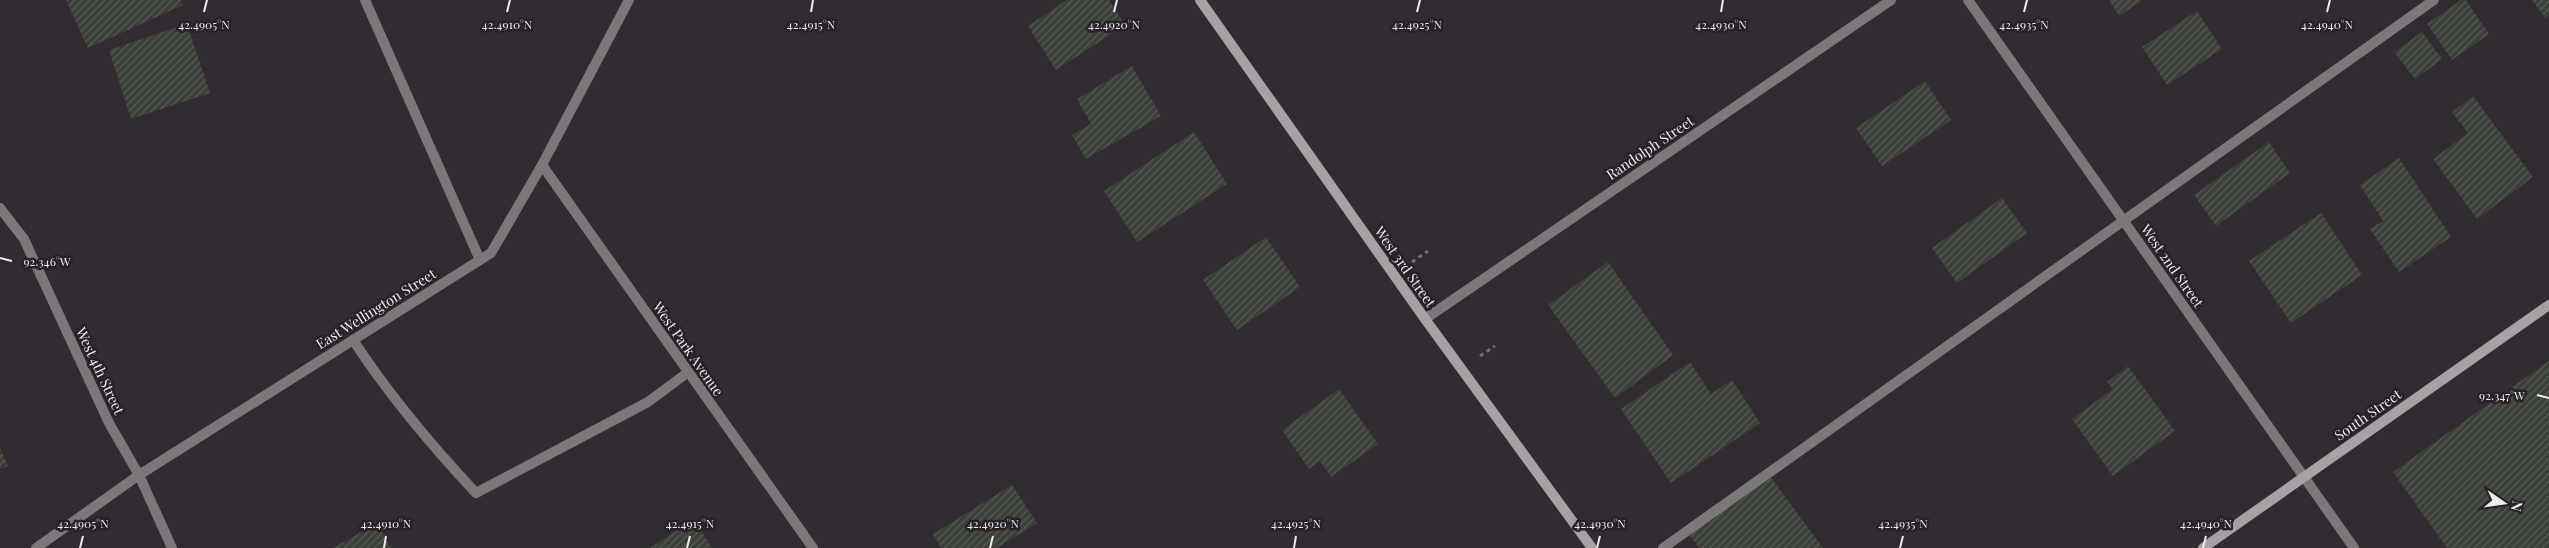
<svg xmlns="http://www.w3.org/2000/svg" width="2549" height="548" font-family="'Playfair Display',serif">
<defs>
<pattern id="building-hatch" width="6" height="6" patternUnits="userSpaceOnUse" patternTransform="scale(1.25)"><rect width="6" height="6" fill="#3a3f37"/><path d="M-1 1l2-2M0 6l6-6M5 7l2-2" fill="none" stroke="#575b54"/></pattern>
</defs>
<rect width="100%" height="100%" fill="#322b31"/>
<path fill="url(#building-hatch)" d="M66 0H181L183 5 88 48Z
M1067 0H1109L1125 25 1056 70 1028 26Z
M2109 0H2143L2119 16Z
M2461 0H2466L2489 34 2452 60 2427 24Z
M2532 0H2549V15L2545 18Z
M2197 11 2222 49 2167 85 2142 47Z
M187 24 210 93 131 119 109 50Z
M2422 32 2442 59 2415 79 2394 52Z
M1132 66 1161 116 1086 159 1072 135 1091 124 1077 99Z
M1925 81 1951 120 1882 166 1856 128Z
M2473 96 2533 177 2477 219 2433 159 2468 133 2452 112Z
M1194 132 1227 184 1137 242 1104 191Z
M2269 142 2290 173 2216 226 2194 195Z
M2399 158 2451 237 2399 272 2370 229 2383 221 2360 185Z
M2002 198 2027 233 1957 283 1932 248Z
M2321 213 2362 275 2291 323 2249 261Z
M1266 237 1300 287 1237 330 1203 280Z
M1608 262 1673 355 1615 398 1548 305Z
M2549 361V548H2447L2393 472Z
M1690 362 1711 394 1732 380 1760 423 1671 483 1621 409Z
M2128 366 2175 431 2113 476 2072 419 2113 389 2107 382Z
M1339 389 1378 444 1331 477 1320 461 1309 469 1282 430Z
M0 448 8 466 0 469Z
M1767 472 1823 548H1699L1687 532Z
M1012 485 1037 523 997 548H941L933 534Z
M694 519 712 548H650Z
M377 523 391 548H333Z"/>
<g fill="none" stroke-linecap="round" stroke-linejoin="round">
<path stroke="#766f75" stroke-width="3" stroke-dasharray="4 4" stroke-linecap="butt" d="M1412 262 1428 251
M1480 356 1495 346"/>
<path stroke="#7b777a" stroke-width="10" d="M365 0 480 260
M353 340C389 395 431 445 476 493L648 402 687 373
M1663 548 2434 0"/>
<path stroke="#7b777a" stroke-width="10" d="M1968 0 2354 548
M542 165 813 548
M0 208 24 239 109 423 139 475 172 548
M1425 319 1891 0
M36 548 139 475 491 253 542 165 629 0"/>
<path stroke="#a7a1a5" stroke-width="10" d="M1200 0 1425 319 1592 548
M2203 548 2549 305"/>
</g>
<path fill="none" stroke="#f0ebef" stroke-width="2" d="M204 12 207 0M507 12 510 0M811 12 813 0M1114 12 1117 0M1417 12 1420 0M1721 12 1723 0M2024 12 2027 0M2327 12 2330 0M0 258 12 261M2537 395 2549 398M80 548 83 536M384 548 386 536M687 548 690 536M990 548 993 536M1294 548 1296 536M1597 548 1600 536M1900 548 1903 536M2203 548 2206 536"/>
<g text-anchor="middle" stroke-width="5" stroke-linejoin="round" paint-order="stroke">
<g font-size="14" fill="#f0ebef" stroke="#282127">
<text transform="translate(1650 148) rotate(-34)" y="5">Randolph Street</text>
<text transform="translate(2172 266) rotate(55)" y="5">West 2nd Street</text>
<text transform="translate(1405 267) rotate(55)" y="5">West 3rd Street</text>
<text transform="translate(376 309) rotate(-32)" y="5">East Wellington Street</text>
<text transform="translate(688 349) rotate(55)" y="5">West Park Avenue</text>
<text transform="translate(100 371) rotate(65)" y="5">West 4th Street</text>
<text transform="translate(2368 415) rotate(-35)" y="5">South Street</text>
</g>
</g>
<g font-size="12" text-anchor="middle" fill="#f0ebef" stroke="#282127" stroke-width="5" stroke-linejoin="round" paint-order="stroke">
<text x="204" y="29">42.4905°N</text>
<text x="507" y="29">42.4910°N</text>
<text x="811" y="29">42.4915°N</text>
<text x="1114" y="29">42.4920°N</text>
<text x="1417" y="29">42.4925°N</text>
<text x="1721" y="29">42.4930°N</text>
<text x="2024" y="29">42.4935°N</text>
<text x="2327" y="29">42.4940°N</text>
<text x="47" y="266">92.346°W</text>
<text x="2502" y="400">92.347°W</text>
<text x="83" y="528">42.4905°N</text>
<text x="386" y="528">42.4910°N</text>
<text x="690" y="528">42.4915°N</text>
<text x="993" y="528">42.4920°N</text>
<text x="1296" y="528">42.4925°N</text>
<text x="1600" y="528">42.4930°N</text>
<text x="1903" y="528">42.4935°N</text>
<text x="2206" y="528">42.4940°N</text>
</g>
<g transform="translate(2504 503) rotate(103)" stroke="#282127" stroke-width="4" paint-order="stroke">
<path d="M0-4L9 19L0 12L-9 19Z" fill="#f0ebef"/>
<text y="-8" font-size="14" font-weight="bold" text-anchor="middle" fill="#f0ebef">N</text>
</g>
</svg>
